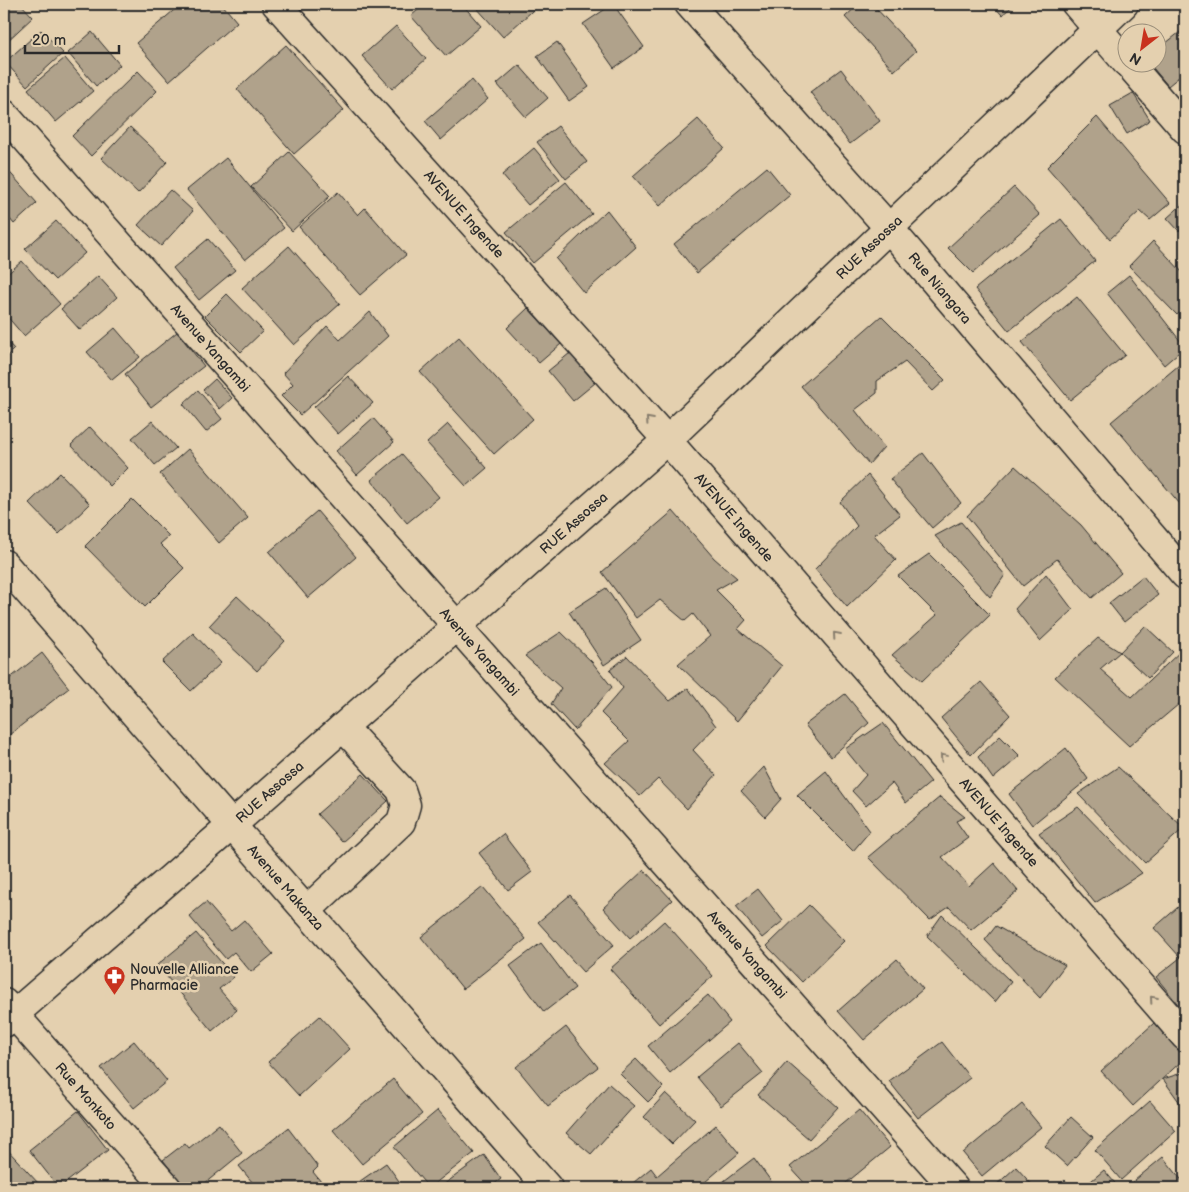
<svg xmlns="http://www.w3.org/2000/svg" width="1189" height="1192" font-family="'Balsamiq Sans',sans-serif">
<rect width="100%" height="100%" fill="#e4d0af"/>
<filter id="ink" filterUnits="userSpaceOnUse"><feTurbulence type="fractalNoise" baseFrequency=".02" numOctaves="2"/><feDisplacementMap in="SourceGraphic" scale="10" xChannelSelector="R" yChannelSelector="G"/><feConvolveMatrix kernelMatrix="1 2 1 2 8 2 1 2 1" color-interpolation-filters="sRGB"/></filter>
<g filter="url(#ink)">
<path fill="#b0a28b" stroke="#2b2b2b" d="M4 4H21L33 17 4 44Z
M181 4H222L237 22 169 81 136 43Z
M425 4H462L481 26 446 56 411 16Z
M479 4H540L503 37 476 7Z
M613 4 644 47 614 68 583 24Z
M859 4H872L916 51 894 71 845 17Z
M992 4H1015L1002 15Z
M396 26 426 59 392 89 362 56Z
M1185 28V72L1168 86 1148 62H1156V51Z
M41 30 63 53 27 86 5 62Z
M92 32 120 65 96 86 68 53Z
M557 42 589 87 569 101 537 56Z
M286 45 344 110 294 154 237 89Z
M65 58 93 91 56 122 28 89Z
M519 65 548 98 526 117 497 84Z
M841 69 880 121 850 144 810 92Z
M138 71 157 91 91 156 72 136Z
M472 80 488 99 441 140 425 121Z
M1133 93 1150 120 1127 134 1110 106Z
M1097 117 1170 203 1150 220 1140 211 1110 239 1047 167Z
M698 119 724 148 660 206 633 176Z
M558 126 587 162 566 179 537 142Z
M130 127 167 162 138 193 101 158Z
M534 148 560 179 528 205 502 175Z
M289 152 330 196 292 231 251 187Z
M226 158 284 228 245 260 187 190Z
M4 166 37 203 14 224 4 212Z
M767 167 790 195 697 273 674 244Z
M566 182 592 214 533 263 506 232Z
M1014 187 1040 215 973 273 948 248Z
M170 190 193 211 161 246 138 225Z
M338 192 358 215 365 208 406 255 360 295 299 227Z
M1185 202V225L1179 231 1167 218Z
M607 210 636 247 584 293 556 259Z
M1061 219 1095 261 1009 331 975 289Z
M56 221 85 253 55 280 25 249Z
M208 239 235 270 199 300 173 268Z
M1153 241 1185 275V307L1177 315 1129 266Z
M289 246 340 304 294 345 242 288Z
M22 261 60 304 24 336 4 313V277Z
M1129 275 1185 347 1164 365 1107 293Z
M98 276 117 297 80 330 61 309Z
M227 294 263 331 241 352 205 316Z
M1077 297 1125 355 1070 400 1022 342Z
M528 308 561 344 539 363 507 328Z
M370 312 388 336 300 415 281 396 293 384 283 373 327 326 340 340Z
M881 316 945 380 933 391 905 362 877 381V393L855 410 884 447 869 464 801 386Z
M115 328 140 357 112 380 87 352Z
M177 332 204 366 151 407 125 374Z
M459 337 533 419 494 454 420 372Z
M4 338 14 349 4 359Z
M570 353 595 383 573 401 548 371Z
M1185 360V510L1111 422Z
M348 376 373 403 338 434 314 407Z
M215 379 232 398 220 409 203 390Z
M198 390 222 419 206 432 183 404Z
M373 418 394 442 357 475 336 451Z
M152 421 176 448 155 465 132 438Z
M448 424 487 468 466 486 427 443Z
M90 427 128 468 110 486 71 445Z
M188 449 248 518 219 543 160 474Z
M923 453 961 503 932 528 890 479Z
M402 454 439 497 407 523 371 480Z
M1015 466 1081 525 1121 573 1092 598 1057 559 1023 586 967 516Z
M60 473 90 504 59 534 29 503Z
M868 475 900 515 874 535 896 560 847 607 815 569 857 526 840 502Z
M132 499 169 536 160 544 184 568 145 607 85 546Z
M317 511 356 557 308 598 269 552Z
M673 511 714 558 737 578 716 590 746 620 738 629 782 666 737 721 678 664 710 636 693 614 685 621 660 600 636 618 602 572Z
M961 522 1005 575 990 597 935 536Z
M929 554 990 615 922 681 892 655 937 615 898 576Z
M1046 574 1073 610 1040 641 1015 609Z
M1143 576 1158 595 1124 622 1109 603Z
M606 588 641 640 604 665 569 612Z
M237 596 285 641 257 671 209 626Z
M1145 626 1173 652 1148 678 1120 652Z
M561 632 592 662 612 687 575 730 551 704 561 688 525 656Z
M193 633 221 663 191 691 162 662Z
M1098 638 1120 652 1100 669 1132 697 1185 647V699L1129 746 1055 677Z
M42 653 69 688 9 735 4 729V683Z
M627 656 670 701 688 688 716 726 693 750 716 775 687 809 658 779 640 796 605 763 629 741 601 713 623 688 610 670Z
M981 682 1010 715 971 755 941 718Z
M845 694 869 723 831 757 805 725Z
M883 723 931 782 906 803 892 783 866 806 852 791 866 775 845 749Z
M1000 736 1020 756 993 779 978 757Z
M1066 748 1088 779 1032 825 1009 794Z
M764 767 781 799 765 817 741 791Z
M1118 767 1184 828 1145 863 1078 794Z
M826 771 870 831 853 851 797 795Z
M363 774 388 801 342 842 317 814Z
M940 797 965 817 956 821 968 838 942 857 969 886 994 863 1018 891 971 930 949 907 930 920 868 857Z
M1078 807 1142 873 1095 903 1039 833Z
M503 834 532 872 508 890 479 853Z
M644 870 672 900 630 938 603 908Z
M483 887 526 939 463 989 421 937Z
M758 889 783 921 762 938 736 906Z
M570 895 614 945 583 972 538 922Z
M1185 901V953L1180 957 1154 928Z
M206 902 231 931 244 920 273 954 251 972 234 952 226 959 189 916Z
M809 905 844 941 802 982 767 946Z
M942 915 1011 982 995 1002 927 936Z
M664 921 713 976 659 1024 610 969Z
M996 926 1065 965 1040 998 985 940Z
M196 933 234 977 219 989 237 1010 212 1031 157 965Z
M541 943 575 988 544 1012 510 966Z
M1185 954V1013L1156 977Z
M897 959 923 989 864 1040 838 1011Z
M708 995 730 1022 670 1073 648 1046Z
M320 1016 350 1049 299 1096 268 1062Z
M1154 1023 1185 1058 1133 1106 1101 1071Z
M566 1027 598 1067 548 1106 516 1067Z
M134 1041 167 1081 134 1108 101 1068Z
M942 1042 970 1078 918 1118 889 1081Z
M738 1043 763 1073 721 1106 697 1077Z
M636 1059 663 1087 648 1102 620 1074Z
M787 1062 838 1107 809 1139 758 1095Z
M1185 1072V1110L1163 1079Z
M393 1079 422 1114 362 1164 333 1130Z
M609 1084 634 1106 591 1154 566 1133Z
M666 1093 695 1120 672 1144 644 1117Z
M1150 1101 1176 1131 1121 1180 1095 1150Z
M1022 1104 1041 1127 982 1176 963 1153Z
M438 1110 474 1153 429 1188 394 1147Z
M859 1110 890 1147 840 1188H809L790 1167Z
M78 1111 108 1150 59 1188 29 1150Z
M1071 1117 1093 1137 1067 1166 1045 1146Z
M219 1124 242 1153 199 1188H185L163 1160 185 1143 189 1148Z
M716 1125 739 1153 698 1188H627L651 1168 657 1176Z
M288 1128 318 1167 313 1172 326 1188H257L239 1166Z
M4 1146 39 1184 35 1188H4Z
M484 1155 501 1179 489 1188H439Z
M1163 1157 1185 1184V1188H1132L1129 1185Z
M754 1158 776 1188H723L720 1184Z
M386 1163 404 1188H355L353 1186Z
M1016 1167 1035 1188H995L994 1187Z
M1104 1170 1119 1188H1088L1085 1186Z
M1065 1180 1072 1188H1056Z"/>
<g fill="none" stroke-linecap="round" stroke-linejoin="round">
<defs>
<g id="minor">
<path id="s1" d="M276 4 667 440 1185 1036"/>
<path id="s2" d="M689 4 889 228 1185 575"/>
<path d="M1076 4 1126 62"/>
<path d="M1127 62 1185 129"/>
<path id="s3" d="M4 114 954 1188"/>
<path id="s4" d="M4 564 548 1188"/>
<path d="M306 911 401 822 406 805 401 790 343 727"/>
<path id="s5" d="M4 1003 167 1188"/>
<path id="s6" d="M4 1023 231 826 667 440 1124 4"/>
</g>
</defs>
<use href="#minor" stroke="#2b2b2b" stroke-width="31"/>
<use href="#minor" stroke="#e4d0af" stroke-width="28"/>
</g>
<defs><path id="oneway-chevron" d="M-2-3.5L2.5 0L-2 3.5" fill="none" stroke-width="1.6" stroke-linecap="round" stroke-linejoin="round" transform="scale(1.25)"/></defs>
<g stroke="#887e6d">
<use href="#oneway-chevron" transform="translate(649 420) rotate(-132)"/>
<use href="#oneway-chevron" transform="translate(836 635) rotate(-131)"/>
<use href="#oneway-chevron" transform="translate(943 757) rotate(-131)"/>
<use href="#oneway-chevron" transform="translate(1153 999) rotate(-131)"/>
</g>
</g>
<defs>
<symbol id="pharmacy-pin" viewBox="-11 -11 22 30"><path d="M0 17L-7.5 6A9.5 9.5 0 1 1 7.5 6Z" fill="#c8321e" stroke="#e4d0af"/><path d="M-2-6h4v4h4v4h-4v4h-4v-4h-4v-4h4Z" fill="#fff"/></symbol>
</defs>
<g fill-rule="evenodd">
<use href="#pharmacy-pin" x="102" y="964" width="25" height="34"/>
</g>
<g text-anchor="middle" stroke-width="5" stroke-linejoin="round" paint-order="stroke">
<g font-size="14" fill="#2b2b2b" stroke="#e4d0af">
<text dy="5" stroke="none"><textPath href="#s1" startOffset="282">AVENUE Ingende</textPath></text>
<text dy="5" stroke="none"><textPath href="#s6" startOffset="1162">RUE Assossa</textPath></text>
<text dy="5" stroke="none"><textPath href="#s2" startOffset="379">Rue Niangara</textPath></text>
<text dy="5" stroke="none"><textPath href="#s3" startOffset="312">Avenue Yangambi</textPath></text>
<text dy="5" stroke="none"><textPath href="#s1" startOffset="688">AVENUE Ingende</textPath></text>
<text dy="5" stroke="none"><textPath href="#s6" startOffset="758">RUE Assossa</textPath></text>
<text dy="5" stroke="none"><textPath href="#s3" startOffset="718">Avenue Yangambi</textPath></text>
<text dy="5" stroke="none"><textPath href="#s6" startOffset="352">RUE Assossa</textPath></text>
<text dy="5" stroke="none"><textPath href="#s1" startOffset="1092">AVENUE Ingende</textPath></text>
<text dy="5" stroke="none"><textPath href="#s4" startOffset="429">Avenue Makanza</textPath></text>
<text dy="5" stroke="none"><textPath href="#s3" startOffset="1122">Avenue Yangambi</textPath></text>
<text dy="5" stroke="none"><textPath href="#s5" startOffset="124">Rue Monkoto</textPath></text>
</g>
<g font-size="14" fill="#2b2b2b" stroke="#e4d0af" text-anchor="start">
<text x="130" y="974">Nouvelle Alliance<tspan x="130" dy="16">Pharmacie</tspan></text>
</g>
</g>
<rect width="1189" height="1192" fill="none" stroke="#e4d0af" stroke-width="20"/>
<rect x="10" y="10" width="1169" height="1172" fill="none" stroke="#2b2b2b" stroke-width="2" filter="url(#ink)"/>
<g transform="translate(1142 48) rotate(211)"><circle r="24" fill="#e4d0af" stroke="#9a8e7a"/>
<path d="M0-4L9 19L0 12L-9 19Z" fill="#c8321e"/>
<text y="-8" font-size="14" font-weight="bold" text-anchor="middle" fill="#2b2b2b">N</text>
</g>
<path d="M25 45v8h94v-8" fill="none" stroke="#2b2b2b" stroke-width="2.5"/>
<text x="32" y="45" font-size="15" fill="#2b2b2b" stroke="#e4d0af" stroke-width="4" paint-order="stroke">20 m</text>
</svg>
